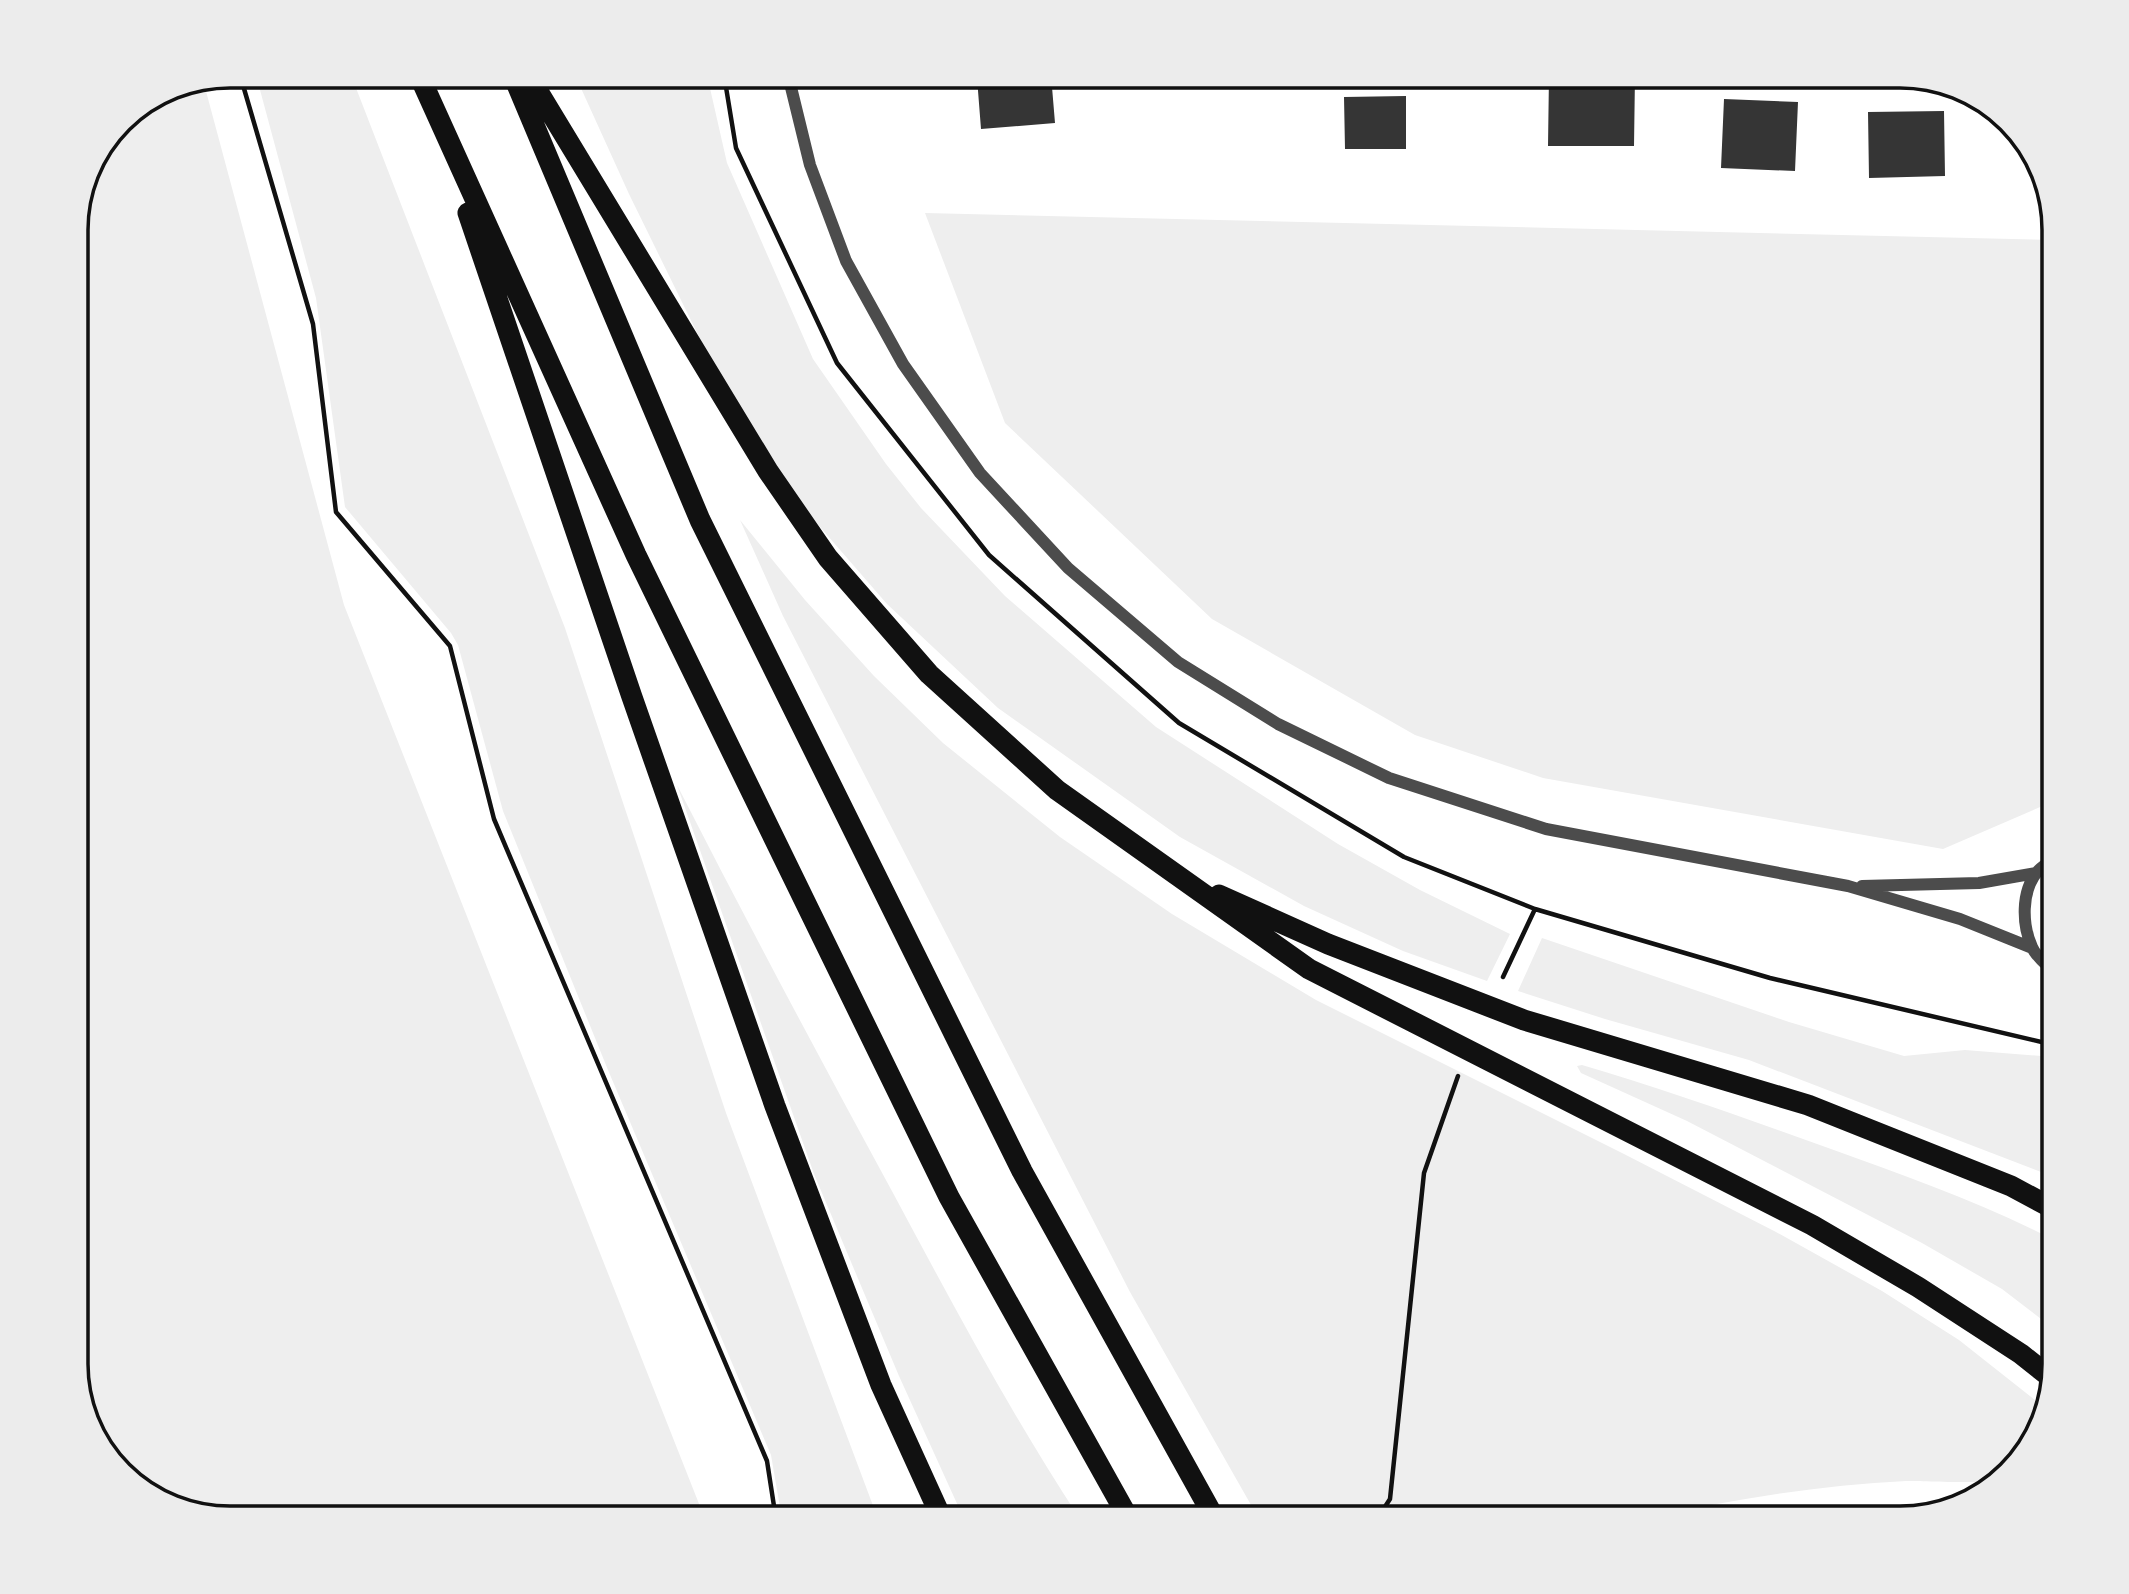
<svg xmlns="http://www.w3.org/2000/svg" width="2129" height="1594" font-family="'Archivo Narrow',sans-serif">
<rect width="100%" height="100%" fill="#fff"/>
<path fill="#eee" d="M256 75H351L565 628 726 1113 878 1519H782L771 1455 608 1070 503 811 458 645 451 633 345 507 316 298Z
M575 75H707L727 163 813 359 886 464 921 508 1005 596 1156 727 1338 844 1420 890 1510 934 1487 981 1403 951 1304 906 1180 837 998 708 887 604 801 505 706 351 629 194Z
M203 80 344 605 705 1519H229L135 1487 91 1433 76 1374V219L91 161 127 114 171 87Z
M925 213 2054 240V801L1943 849 1543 778 1415 735 1212 619 1005 423Z
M740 520 805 600 874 676 943 743 1060 837 1172 914 1316 1000 1624 1154 1776 1232 1882 1291 1959 1340 2040 1404C2031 1433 2026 1465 1996 1480 1987 1484 1922 1481 1906 1481 1819 1485 1729 1500 1643 1519H1259L1130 1292 783 616Z
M677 785C747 922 819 1057 893 1193 952 1303 1011 1414 1080 1519H964L899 1376 814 1174Z
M1542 938 1789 1022 1904 1056 1965 1050 2054 1057V1177L1749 1060 1605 1019 1518 991Z
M1582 1065C1666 1090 1748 1119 1831 1149 1906 1176 1982 1203 2054 1240V1329L2002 1289 1922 1243 1687 1121 1581 1073 1577 1066Z"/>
<path fill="#353535" d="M1008 75H1051L1055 123 981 129 977 78Z
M1549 75H1635L1634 146H1548Z
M1406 96V149H1345L1344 97Z
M1724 99 1798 102 1795 171 1721 168Z
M1944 111 1945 176 1869 178 1868 112Z"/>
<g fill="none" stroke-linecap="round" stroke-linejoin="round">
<path stroke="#111" stroke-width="4.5" d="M240 75 313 324 336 512 450 646 494 819 767 1461 776 1519
M724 75 736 148 837 363 989 555 1179 723 1404 857 1535 909 1770 978 2054 1045
M1503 977 1535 909
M1377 1519 1390 1499 1424 1173 1458 1076"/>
<path stroke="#4c4c4c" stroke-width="12" d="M788 75 810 165 846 261 903 364 980 473 1068 568 1178 662 1278 724 1389 778 1546 829 1848 886 1960 919 2032 948
M2054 858C2048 863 2041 867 2037 872 2021 892 2022 925 2032 947 2036 957 2046 964 2054 972
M1862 886 1979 883 2036 873"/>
<path stroke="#111" stroke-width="21" d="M419 75 636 555 949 1197 1129 1519
M513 75 700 520 1022 1171 1215 1519
M528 75 768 471 828 558 929 674 1057 790 1309 969 1812 1225 1918 1287 2021 1354 2050 1377
M468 213 632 697 775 1106 881 1385 942 1519
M1219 895 1328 944 1524 1020 1808 1105 2011 1186 2054 1209"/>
</g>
<path d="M0 0H2129V1594H0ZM230 88H1900A142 142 0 0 1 2042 230V1364A142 142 0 0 1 1900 1506H230A142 142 0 0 1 88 1364V230A142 142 0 0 1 230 88Z" fill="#ececec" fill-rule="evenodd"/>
<path fill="none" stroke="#111" stroke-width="3.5" d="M230 88H1900A142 142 0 0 1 2042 230V1364A142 142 0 0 1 1900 1506H230A142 142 0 0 1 88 1364V230A142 142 0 0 1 230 88Z"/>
</svg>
